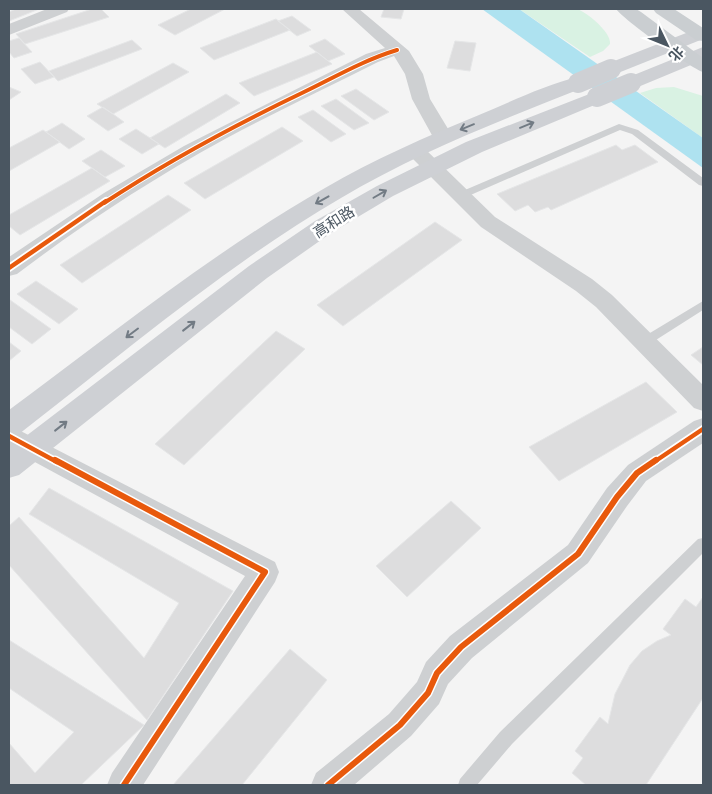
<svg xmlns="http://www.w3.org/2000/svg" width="712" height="794" font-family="'Exo 2','Noto Sans SC',sans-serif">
<rect width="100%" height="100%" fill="#f4f4f4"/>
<path fill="#d9f2e3" d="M519 9C530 9 570 6 577 9 587 12 612 33 610 44L603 51 590 57Z
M674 87 703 96V138L640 93 656 88Z"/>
<path fill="#aee2f0" d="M482 9H519L703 138V168Z"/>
<path fill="#ddddde" stroke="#e5e6e7" d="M16 9H39L9 21V12Z
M92 9H101L109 17 25 44 16 34Z
M191 9H225L175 35 158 25Z
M384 9H404L401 19 381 17Z
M292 16 311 30 297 36 278 21Z
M276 19 290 30 214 60 200 48Z
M19 38 32 52 14 58 9 52V41Z
M325 39 345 54 328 61 309 46Z
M132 40 142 49 58 81 49 71Z
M455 41 476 43 470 71 447 68Z
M317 52 332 64 254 96 239 83Z
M40 62 54 77 35 84 21 69Z
M173 63 189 72 113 114 97 104Z
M9 87 21 92 9 100Z
M356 89 389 112 374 120 341 96Z
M226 94 240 103 165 148 150 138Z
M336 99 369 123 354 130 321 106Z
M103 107 113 114 124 122 108 131 87 116Z
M313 110 346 134 331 142 298 117Z
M62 123 85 139 69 149 46 132Z
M282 127 303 141 205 199 184 183Z
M136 129 150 138 159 144 142 154 119 139Z
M43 130 60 142 9 171V148Z
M616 145 622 150 635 145 658 162 551 210 548 207 535 212 528 205 515 211 497 194Z
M101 150 125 166 105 177 82 161Z
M92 168 110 181 20 235 9 226V215Z
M168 195 191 210 82 283 60 265Z
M435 222 462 240 343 326 317 305Z
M36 281 78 309 59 324 17 294Z
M10 300 51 329 32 344 9 327Z
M276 331 305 349 184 465 155 444Z
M9 342 21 351 9 361Z
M703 347V365L691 355Z
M646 382 677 412 559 481 529 447Z
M49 488 233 591 147 720 9 565V526L19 517 144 658 179 603 29 514Z
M451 501 481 528 407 597 376 566Z
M703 597V698L646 785H586L572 773 583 758 575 751 600 717 608 724 615 694 630 665 642 651 657 641 671 635 663 629 685 599 696 607Z
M9 640 144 725 81 785H9V743L35 773 74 732 9 688Z
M290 649 327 680 242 785H173Z"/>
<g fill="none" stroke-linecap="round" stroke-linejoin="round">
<path fill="#ced0d2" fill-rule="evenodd" d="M619 124 638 130 703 178V186L699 185 632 134 620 130 466 197 462 198 457 195 458 193Z
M703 301V310L648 345H640L638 342 640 339Z
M703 538V553L512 744 477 785H458L460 779 500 732 698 539Z"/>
<path fill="#ced0d2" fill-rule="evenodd" d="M47 9H69L67 12 9 35V24Z
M342 9H359L409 51 423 74 430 99 453 137 450 141 443 143 436 141 433 137 412 99 405 74 394 56 378 62C327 88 275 112 225 139 152 179 83 224 17 274L9 276V257L104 193 184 146 366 54 385 48Z
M416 145 423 147 495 217 592 279 612 295 703 385V411L694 408 596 307 576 291 481 227 409 155 406 151 409 147Z
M703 418V443L646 481 627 506 588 563 472 658 448 684 439 704 411 736 354 785H311L316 773 389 714 417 682 426 662 450 636 568 545 607 488 628 465 694 421Z
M9 425 275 562 279 572 275 582 143 785H107L112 773 245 576 9 448Z"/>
<path fill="#ced0d4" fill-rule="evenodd" d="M699 28 703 30V39L618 73 611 75 604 73 601 69 604 65Z
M703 47V60L638 87 631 89 624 87 621 83 624 79Z
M578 77 585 79 588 83 585 87C502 120 418 152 341 198 226 265 124 353 19 434L9 438V410C112 334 213 252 325 188 374 159 426 137 479 115 511 102 544 85 578 77Z
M597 91 604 93 607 97 604 101 482 152 393 196 331 233 267 278 19 475 9 478V449L249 266 315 221 377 186 466 142Z"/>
<path fill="#caced1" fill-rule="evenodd" d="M616 9H636L641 12 703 58V72C692 69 623 19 616 9Z
M653 9H674L703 28V41L696 40 656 13Z"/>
<path stroke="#ced0d4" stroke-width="20" d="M578 83 611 69
M597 97 631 83"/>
<defs>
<path id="cycleway-far2" d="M104 203C168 161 235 125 304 92 335 77 364 60 397 50"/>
<path id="cycleway-far1" d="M9 268 106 201
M9 436 57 462
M654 462 703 429"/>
<path id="cycleway" d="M55 460 265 572 124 785
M328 785 400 725 428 693 437 673 461 647 578 554 617 497 637 473 656 460"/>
</defs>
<use href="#cycleway-far2" stroke="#fff" stroke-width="6"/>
<use href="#cycleway-far1" stroke="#fff" stroke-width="8"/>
<use href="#cycleway" stroke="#fff" stroke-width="9"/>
<use href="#cycleway-far2" stroke="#e8590c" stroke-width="4"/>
<use href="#cycleway-far1" stroke="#e8590c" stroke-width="4.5"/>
<use href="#cycleway" stroke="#e8590c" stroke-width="6"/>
</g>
<defs><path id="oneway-shaft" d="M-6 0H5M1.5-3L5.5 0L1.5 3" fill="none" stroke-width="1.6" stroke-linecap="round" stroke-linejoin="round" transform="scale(1.25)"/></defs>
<g stroke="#727b84">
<use href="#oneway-shaft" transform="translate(527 125) rotate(-22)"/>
<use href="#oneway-shaft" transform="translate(467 127) rotate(158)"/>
<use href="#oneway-shaft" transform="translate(380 194) rotate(-30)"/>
<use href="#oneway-shaft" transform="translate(322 200) rotate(151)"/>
<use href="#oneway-shaft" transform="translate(189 326) rotate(-38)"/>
<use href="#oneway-shaft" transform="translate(132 333) rotate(143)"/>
<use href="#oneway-shaft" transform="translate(61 426) rotate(-38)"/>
</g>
<g text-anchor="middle" stroke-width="5" stroke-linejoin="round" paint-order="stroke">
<g font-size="15" fill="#4a5661" stroke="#fff">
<text transform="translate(334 222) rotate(-32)" y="5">高和路</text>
</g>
</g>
<rect width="712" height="794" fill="none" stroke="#4a5661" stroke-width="20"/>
<g transform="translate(667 45) rotate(133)" stroke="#ffffff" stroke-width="4" paint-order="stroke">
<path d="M0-4L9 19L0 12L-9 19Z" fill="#4a5661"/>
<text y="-8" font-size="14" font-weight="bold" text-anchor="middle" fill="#4a5661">北</text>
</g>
</svg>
